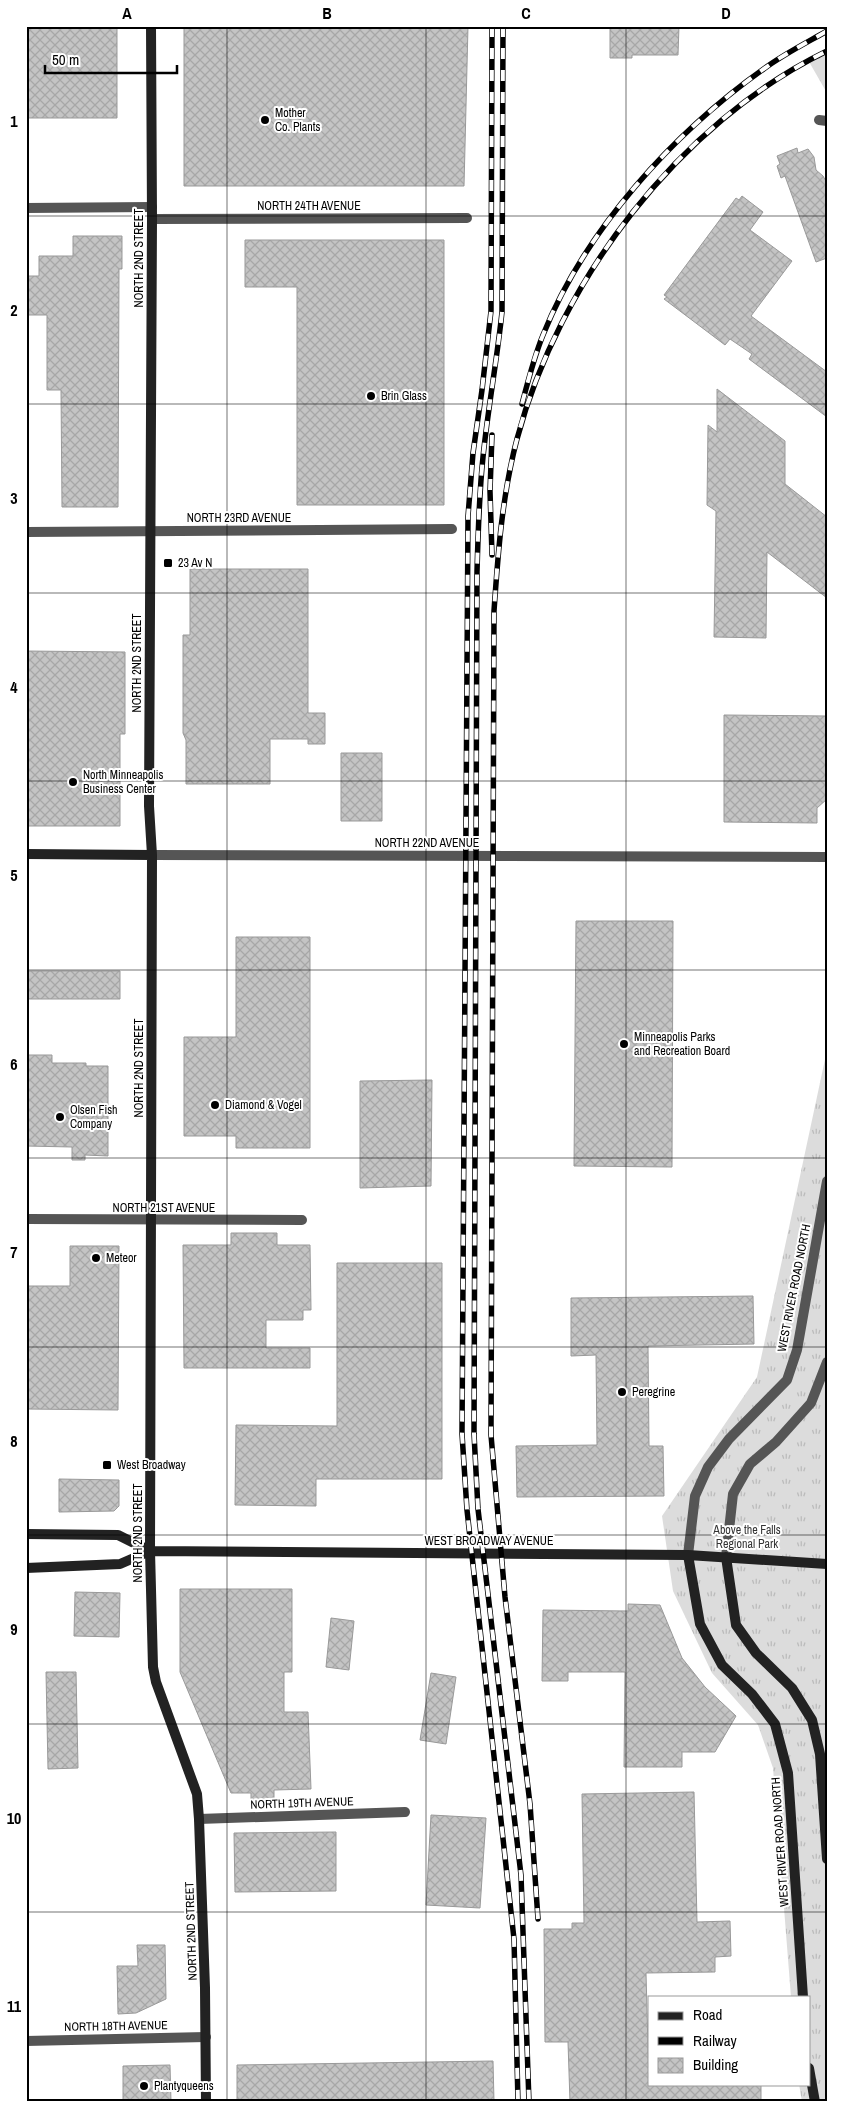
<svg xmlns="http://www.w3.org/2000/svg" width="853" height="2128" font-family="'Archivo Narrow',sans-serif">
<defs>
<pattern id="grass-tufts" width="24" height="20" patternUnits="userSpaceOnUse" patternTransform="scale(1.25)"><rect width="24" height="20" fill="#dcdcdc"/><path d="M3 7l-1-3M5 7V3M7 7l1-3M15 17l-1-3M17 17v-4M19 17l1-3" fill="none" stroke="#bbb"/></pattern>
<pattern id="building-cross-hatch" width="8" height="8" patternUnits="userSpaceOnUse" patternTransform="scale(1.25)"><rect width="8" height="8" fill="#c4c4c4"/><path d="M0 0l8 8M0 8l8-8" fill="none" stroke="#a7a7a7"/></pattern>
</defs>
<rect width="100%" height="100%" fill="#fff"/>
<path fill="url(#grass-tufts)" d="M827 51V93L808 60Z
M827 1050V2102H802L799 2084H809V1997H791L773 1768 758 1725 712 1673 673 1591 662 1516 757 1377Z"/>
<path fill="url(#building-cross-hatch)" stroke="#999" d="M26 26H117V118H26Z
M184 26H468L464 186H184Z
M610 26H679L678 55H632V58H610Z
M797 148 798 153 808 149 814 157 816 170 823 176 827 183V258L816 262 785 176 781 178 777 166 780 164 777 156Z
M742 196 763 212 750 230 792 261 751 316 827 372V417L749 359 752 354 730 339 725 345 664 299 667 297 664 295 736 198 739 200Z
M73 236H122V269H119L118 507H62L61 390H47V315H26V276H39V256H73Z
M245 240H444V505H297V287H245Z
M717 389 785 441V484L827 517V598L767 552 766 638 714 637 716 511 707 505 708 425 717 432Z
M190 569H308V713H325V744H308V739H270V784H186V740L183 733V635H190Z
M26 651 125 652V734H120V826H26Z
M724 715 827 716V799L817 808V823L724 822Z
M341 753H382V821H341Z
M576 921H673L672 1167 574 1166Z
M236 937H310V1148H236V1136H184V1037H236Z
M26 971H120V999H26Z
M26 1055H52V1063H86V1066H108V1156L85 1155V1160H72V1147L26 1146Z
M432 1080 431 1186 360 1188V1081Z
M231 1233H277V1245H310L311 1310H303V1320H266V1348H310V1368H184L183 1245H231Z
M70 1246H119L118 1410 26 1409V1286H70Z
M337 1263H442V1479H316V1506L235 1505 236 1425 337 1426Z
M753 1296 754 1344 648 1346 649 1446H663L664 1496 517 1497 516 1446 597 1445 596 1355 571 1356V1298Z
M59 1479 119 1480V1506L114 1511 59 1512Z
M180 1589H292V1672H284V1712H308L311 1789 274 1790V1800H251V1793H231L180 1672Z
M75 1592 120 1593 119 1637 74 1636Z
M628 1604 660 1605 682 1658 705 1687 736 1716 715 1752H682V1767H624L625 1672H568V1681H542L543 1610 628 1611Z
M331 1618 354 1621 349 1670 326 1667Z
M46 1672H76L78 1768 48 1769Z
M431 1673 456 1677 446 1744 420 1740Z
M694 1792 697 1922 730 1921 731 1956 715 1957V1972L646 1973 649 2084H761V2102H570L568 2042H545L544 1929H572V1923H584L582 1794Z
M431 1815 486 1818 480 1908 426 1905Z
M336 1832V1891L235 1892 234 1833Z
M137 1945H165L166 1999 136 2013 118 2014 117 1966H138Z
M493 2061 494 2102H237V2065Z
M170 2065 171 2102H123V2066Z"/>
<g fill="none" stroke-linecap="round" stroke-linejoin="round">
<path stroke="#555" stroke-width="10" d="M819 120 827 121
M26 208 152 207
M152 219 467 218
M26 532 452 529
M152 855 827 857
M26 1219 302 1220
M688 1555 695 1496 708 1467 729 1439 787 1380 797 1350 827 1181
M726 1557 733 1494 750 1464 776 1442 811 1403 827 1362
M199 1819 405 1812
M26 2041 206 2037"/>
<path stroke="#222" stroke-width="10" d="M151 26 152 219 149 806 152 855 150 1551 153 1667 156 1682 197 1794 199 1819 205 1988 206 2102
M26 854 152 855
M26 1534 118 1535 150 1551
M688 1555 700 1624 722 1665 752 1694 775 1724 788 1773 803 1997
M726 1557 736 1625 756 1653 792 1688 812 1720 820 1754 827 1859
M26 1568 120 1564 150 1551 688 1555 827 1564
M809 2068 815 2102"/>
<defs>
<path id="rail" d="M492 26 491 311 482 390 473 453 468 516 462 1434 467 1510 514 1939 518 2102
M503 26 502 312C497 360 488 408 483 457 479 495 478 534 477 572L474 1434 478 1509 521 1875 529 2102
M522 404C528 381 534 357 543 335 585 230 673 133 765 68 784 54 806 43 827 31
M492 435 490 491 492 555
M538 1919 530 1804 505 1597 491 1435 494 611C498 553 502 496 517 439 559 281 679 123 827 51"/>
</defs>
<use href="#rail" stroke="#000" stroke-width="5.5"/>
<use href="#rail" stroke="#fff" stroke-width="4" stroke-dasharray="11" stroke-linecap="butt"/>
</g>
<path fill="none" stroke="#000" stroke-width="1" stroke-opacity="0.55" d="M227 26V2102M426 26V2102M626 26V2102M26 216H827M26 404H827M26 593H827M26 781H827M26 970H827M26 1158H827M26 1347H827M26 1535H827M26 1724H827M26 1912H827"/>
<g fill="#000" stroke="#fff" stroke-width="2">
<circle cx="265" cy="120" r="5"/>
<circle cx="371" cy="396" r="5"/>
<rect x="163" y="558" width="10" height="10" rx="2.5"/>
<circle cx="73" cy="782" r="5"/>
<circle cx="624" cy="1044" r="5"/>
<circle cx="215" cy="1105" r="5"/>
<circle cx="60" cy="1117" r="5"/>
<circle cx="96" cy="1258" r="5"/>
<circle cx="622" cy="1392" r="5"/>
<rect x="102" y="1460" width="10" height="10" rx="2.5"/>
<circle cx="144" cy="2086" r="5"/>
</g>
<g text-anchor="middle" stroke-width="4" stroke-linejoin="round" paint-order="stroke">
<g font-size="12" fill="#000" stroke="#fff" text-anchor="start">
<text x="275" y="117">Mother<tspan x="275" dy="14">Co. Plants</tspan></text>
<text x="381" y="400">Brin Glass</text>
<text x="178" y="567">23 Av N</text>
<text x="83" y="779">North Minneapolis<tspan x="83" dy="14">Business Center</tspan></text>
<text x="634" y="1041">Minneapolis Parks<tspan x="634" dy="14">and Recreation Board</tspan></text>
<text x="225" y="1109">Diamond &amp; Vogel</text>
<text x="70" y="1114">Olsen Fish<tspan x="70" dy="14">Company</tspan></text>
<text x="106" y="1262">Meteor</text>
<text x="632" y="1396">Peregrine</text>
<text x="117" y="1469">West Broadway</text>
<text x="154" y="2090">Plantyqueens</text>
</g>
<g font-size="12" fill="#000" stroke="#fff">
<text x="309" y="210">NORTH 24TH AVENUE</text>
<text transform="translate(139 258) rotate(-90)" y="4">NORTH 2ND STREET</text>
<text x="239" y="522">NORTH 23RD AVENUE</text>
<text transform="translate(137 663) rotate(-90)" y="4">NORTH 2ND STREET</text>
<text x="427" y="847">NORTH 22ND AVENUE</text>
<text transform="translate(139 1068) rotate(-90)" y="4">NORTH 2ND STREET</text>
<text x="164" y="1212">NORTH 21ST AVENUE</text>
<text transform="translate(794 1288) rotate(-79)" y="4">WEST RIVER ROAD NORTH</text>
<text transform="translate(138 1533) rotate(-90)" y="4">NORTH 2ND STREET</text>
<text x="489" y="1545">WEST BROADWAY AVENUE</text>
<text transform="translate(302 1803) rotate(-2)" y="4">NORTH 19TH AVENUE</text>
<text transform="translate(780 1842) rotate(-94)" y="4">WEST RIVER ROAD NORTH</text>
<text transform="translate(191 1931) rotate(-92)" y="4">NORTH 2ND STREET</text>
<text transform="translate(116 2026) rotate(-1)" y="4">NORTH 18TH AVENUE</text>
</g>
<g font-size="12" fill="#333" stroke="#fff">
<text x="747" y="1534">Above the Falls<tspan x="747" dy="14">Regional Park</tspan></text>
</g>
</g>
<rect width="853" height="2128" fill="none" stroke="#ffffff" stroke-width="55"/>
<rect x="648" y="1996" width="162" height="90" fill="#ffffff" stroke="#999999"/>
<rect x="658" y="2012" width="25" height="8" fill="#222222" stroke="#999999"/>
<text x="693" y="2020" font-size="15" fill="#000000">Road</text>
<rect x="658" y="2037" width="25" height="8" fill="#000000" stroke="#999999"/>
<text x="693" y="2046" font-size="15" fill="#000000">Railway</text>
<rect x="658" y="2058" width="25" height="15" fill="url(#building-cross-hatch)" stroke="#999999"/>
<text x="693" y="2070" font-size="15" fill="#000000">Building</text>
<path d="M45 65v8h132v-8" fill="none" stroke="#000000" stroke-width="2.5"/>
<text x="52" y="65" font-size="15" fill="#000000" stroke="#ffffff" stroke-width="4" paint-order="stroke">50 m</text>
<rect x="28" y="28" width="798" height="2072" fill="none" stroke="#000" stroke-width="2"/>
<g font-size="16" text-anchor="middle" font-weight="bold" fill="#000">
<text x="127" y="19">A</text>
<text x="327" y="19">B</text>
<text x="526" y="19">C</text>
<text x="726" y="19">D</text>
<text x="14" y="127">1</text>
<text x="14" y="316">2</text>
<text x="14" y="504">3</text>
<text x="14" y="693">4</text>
<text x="14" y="881">5</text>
<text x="14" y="1070">6</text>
<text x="14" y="1258">7</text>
<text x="14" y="1447">8</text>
<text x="14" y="1635">9</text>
<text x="14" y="1824">10</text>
<text x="14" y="2012">11</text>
</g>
</svg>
